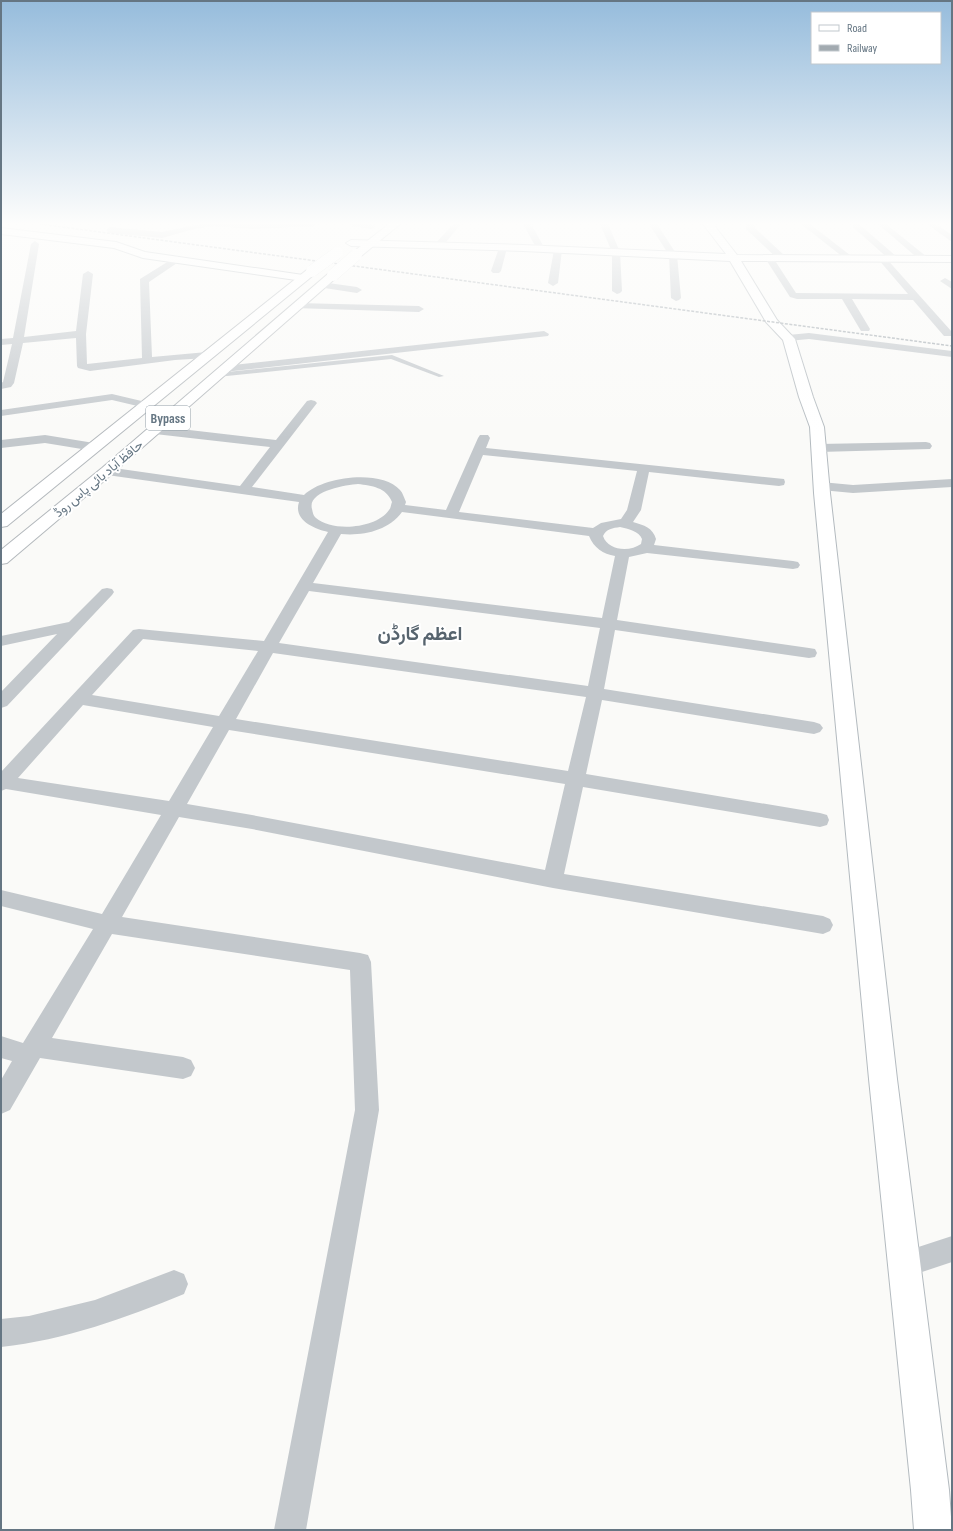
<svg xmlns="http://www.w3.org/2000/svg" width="953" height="1531" font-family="'Sofia Sans Condensed',Vazirmatn,sans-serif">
<rect width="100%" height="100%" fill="#fafaf8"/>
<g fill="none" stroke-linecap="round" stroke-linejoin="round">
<defs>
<path id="secondary" d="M703 224H713L737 255 952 256V262L741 261 777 320 795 339 813 397 824 427 830 493 897 1079 949 1490 952 1530H914L911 1490 869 1079 814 493 810 427 799 397 783 340 766 322 730 261 523 251 351 246 346 243 351 240 523 245 726 254Z
M1 228 116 242 145 252 303 275 307 276 309 278 307 280 303 281 143 258 114 248 1 234Z"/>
<path id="highway" d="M389 224H400L360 257H352L351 255 352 253Z
M312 268 318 271 316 273 7 526 1 527V514L308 269Z
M333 272 337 273 339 275 337 277 112 474 7 563 1 564V550L102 468 329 273Z"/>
</defs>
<use href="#secondary" stroke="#b3babf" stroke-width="2"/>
<use href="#highway" stroke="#b4b9bd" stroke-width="2"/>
<path fill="#c3c8cc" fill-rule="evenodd" d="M392 355 444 376 439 377 391 359 217 377 214 375 217 373Z"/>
<path fill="#c3c8cc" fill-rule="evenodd" d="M201 224H318L314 226 252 229 214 226 194 229 162 238 110 233 106 230 110 227 162 232Z
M351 224H366L374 225 375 227 371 229 352 226Z
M453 224H461L441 248H435L434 246 435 244Z
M523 224H531L545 249 544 251H538Z
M600 224H608L620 252 622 291 620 293 617 294 612 291V252Z
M649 224H657L677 255 681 298 679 300 676 301 671 298 669 255Z
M746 224H754L756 226 755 228 785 256 786 258 785 260H779L746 229Z
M801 224H810L855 259 854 261H848Z
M853 224H859L897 257 898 259 897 261H891L853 227Z
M878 224H886L927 257 928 259 927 261H921Z
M927 224H936L952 235V242Z
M35 241 39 244 24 337 76 331 83 274 88 271 93 274 86 334 87 364 142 358 140 279 177 256 181 259 180 261 149 282 152 357 207 352 212 355 207 358 175 360 90 371 78 368 77 366 76 338 23 343 14 383 11 387 1 389V383L3 382 12 344 1 345V339L13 338 31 244Z
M503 245 507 248 501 271 499 273H493L491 271 499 248Z
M558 247 562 250 558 283 553 286 548 283 554 250Z
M769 255 772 256 796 293 908 294 878 259 879 257H885L952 332V336H944L913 300 852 299 870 329 869 331H861L842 299H797L790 297 765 258Z
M945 278 952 282V289L940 281Z
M321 282 357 287 362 290 357 293 318 287 316 285Z
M297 303 419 306 424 309 419 312 294 308 292 306 294 304Z
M544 331 549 334 548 336 224 372 219 369 224 366Z
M809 333 952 351V357L809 339 788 341 783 338 788 335Z
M112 394 150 403 152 405 150 407 146 408 112 400 1 416V410Z
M311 400 315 401 317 403 252 487 304 495C323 476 382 469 400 490 403 493 404 498 406 502L405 505 446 510 478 438 480 435H488L490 438 486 448 784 479 785 482 784 485 779 486 649 472 641 510 633 522C644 525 653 528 656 539L654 545 793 561 798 562 800 565 798 568 793 569 647 553 629 557 617 620 809 648 815 649 817 653 815 657 809 658 615 630 604 689 814 722 820 724 823 728 820 732 814 734 602 700 586 774 820 813 827 815 829 820 827 825 820 827 583 787 564 874 823 916 830 919 833 925 830 931 823 934 553 888 252 829 179 817 122 917 360 953 368 955 371 962 379 1110 306 1530H274L355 1110 350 970 112 934 52 1038 183 1057 191 1060 195 1068 191 1076 183 1079 40 1058 10 1110 1 1114V1080L12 1061 1 1058V1036L23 1043 93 929 1 906V890L102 914 161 815 6 789 1 791V772L133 630 139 629 264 641 328 532C314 529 293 520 299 502L107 475 103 474 101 471 103 468 107 467 240 486 270 447 155 434 151 433 149 430 151 427 155 426 276 440 307 401ZM483 455 637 471 627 510 621 519 601 523 593 528 459 512ZM358 484C372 486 386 487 392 502 391 504 391 508 389 510 376 529 332 532 316 518 313 515 313 513 312 509 307 491 346 485 358 484ZM402 512 589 536C594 548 603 554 615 556L602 618 313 583 341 534C363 536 388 531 402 512ZM620 527C628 529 639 531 642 539L641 544C630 552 608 551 603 536 606 529 613 528 620 527ZM309 591 600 628 588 686 279 643ZM143 639 258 651 219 716 92 695ZM273 653 586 697 568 771 236 719ZM83 705 213 727 169 801 18 778ZM229 730 565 784 545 870 252 815 187 804Z
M45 435 94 443 98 444 100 447 98 450 94 451 45 443 1 448V440Z
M926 442 930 443 932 446 930 449 819 452 815 451 813 448 815 445 819 444Z
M952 479V487L853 493 821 490 816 489 815 486 816 483 821 482 853 485Z
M107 588 112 589 114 592 112 595 7 706 1 708V692L57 634 1 646V636L69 622 102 589Z
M952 1236V1262L904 1278 894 1275 891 1265 894 1255Z
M174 1270 184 1274 188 1284 184 1294C125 1318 65 1340 1 1347V1319L29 1316 95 1300Z"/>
<use href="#secondary" fill="#fff" fill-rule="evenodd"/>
<use href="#highway" fill="#fff" fill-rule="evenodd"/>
<path stroke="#a2aab0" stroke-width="1.5" stroke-dasharray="3 1.5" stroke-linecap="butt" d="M40 224 952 346"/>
<defs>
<path id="highway-bridge" d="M312 271 337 253
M333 275 356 255"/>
</defs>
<use href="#highway-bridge" stroke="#b4b9bd" stroke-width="12" stroke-linecap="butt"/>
<use href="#highway-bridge" stroke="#fff" stroke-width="12"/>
</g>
<linearGradient id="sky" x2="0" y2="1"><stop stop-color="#96bcdc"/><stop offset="0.51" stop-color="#fdfdfc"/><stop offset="1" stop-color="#fdfdfc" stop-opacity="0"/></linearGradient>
<rect width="953" height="438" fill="url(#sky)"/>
<g text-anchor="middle" stroke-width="4" stroke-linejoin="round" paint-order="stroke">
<g font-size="13" fill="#657683" stroke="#fff">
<text transform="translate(98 478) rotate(-40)" y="5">حافظ آباد بائی پاس روڈ</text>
</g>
<rect fill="#fff" stroke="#939fa8" stroke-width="1" x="146" y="406" width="44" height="24" rx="3"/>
<g font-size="14" font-weight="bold" fill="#657683">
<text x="168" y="423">Bypass</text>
</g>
<g font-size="19" font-weight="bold" fill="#57646e" stroke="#fff">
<text x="420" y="640">اعظم گارڈن</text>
</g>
</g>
<rect width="953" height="1531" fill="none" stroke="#657683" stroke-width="4"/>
<rect x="811" y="12" width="130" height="52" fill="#ffffff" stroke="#c1c8cd"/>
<rect x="819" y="25" width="20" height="6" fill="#ffffff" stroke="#c1c8cd"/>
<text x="847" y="32" font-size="12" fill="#657683">Road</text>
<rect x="819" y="45" width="20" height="6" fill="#a2aab0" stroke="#c1c8cd"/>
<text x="847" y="52" font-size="12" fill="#657683">Railway</text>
</svg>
